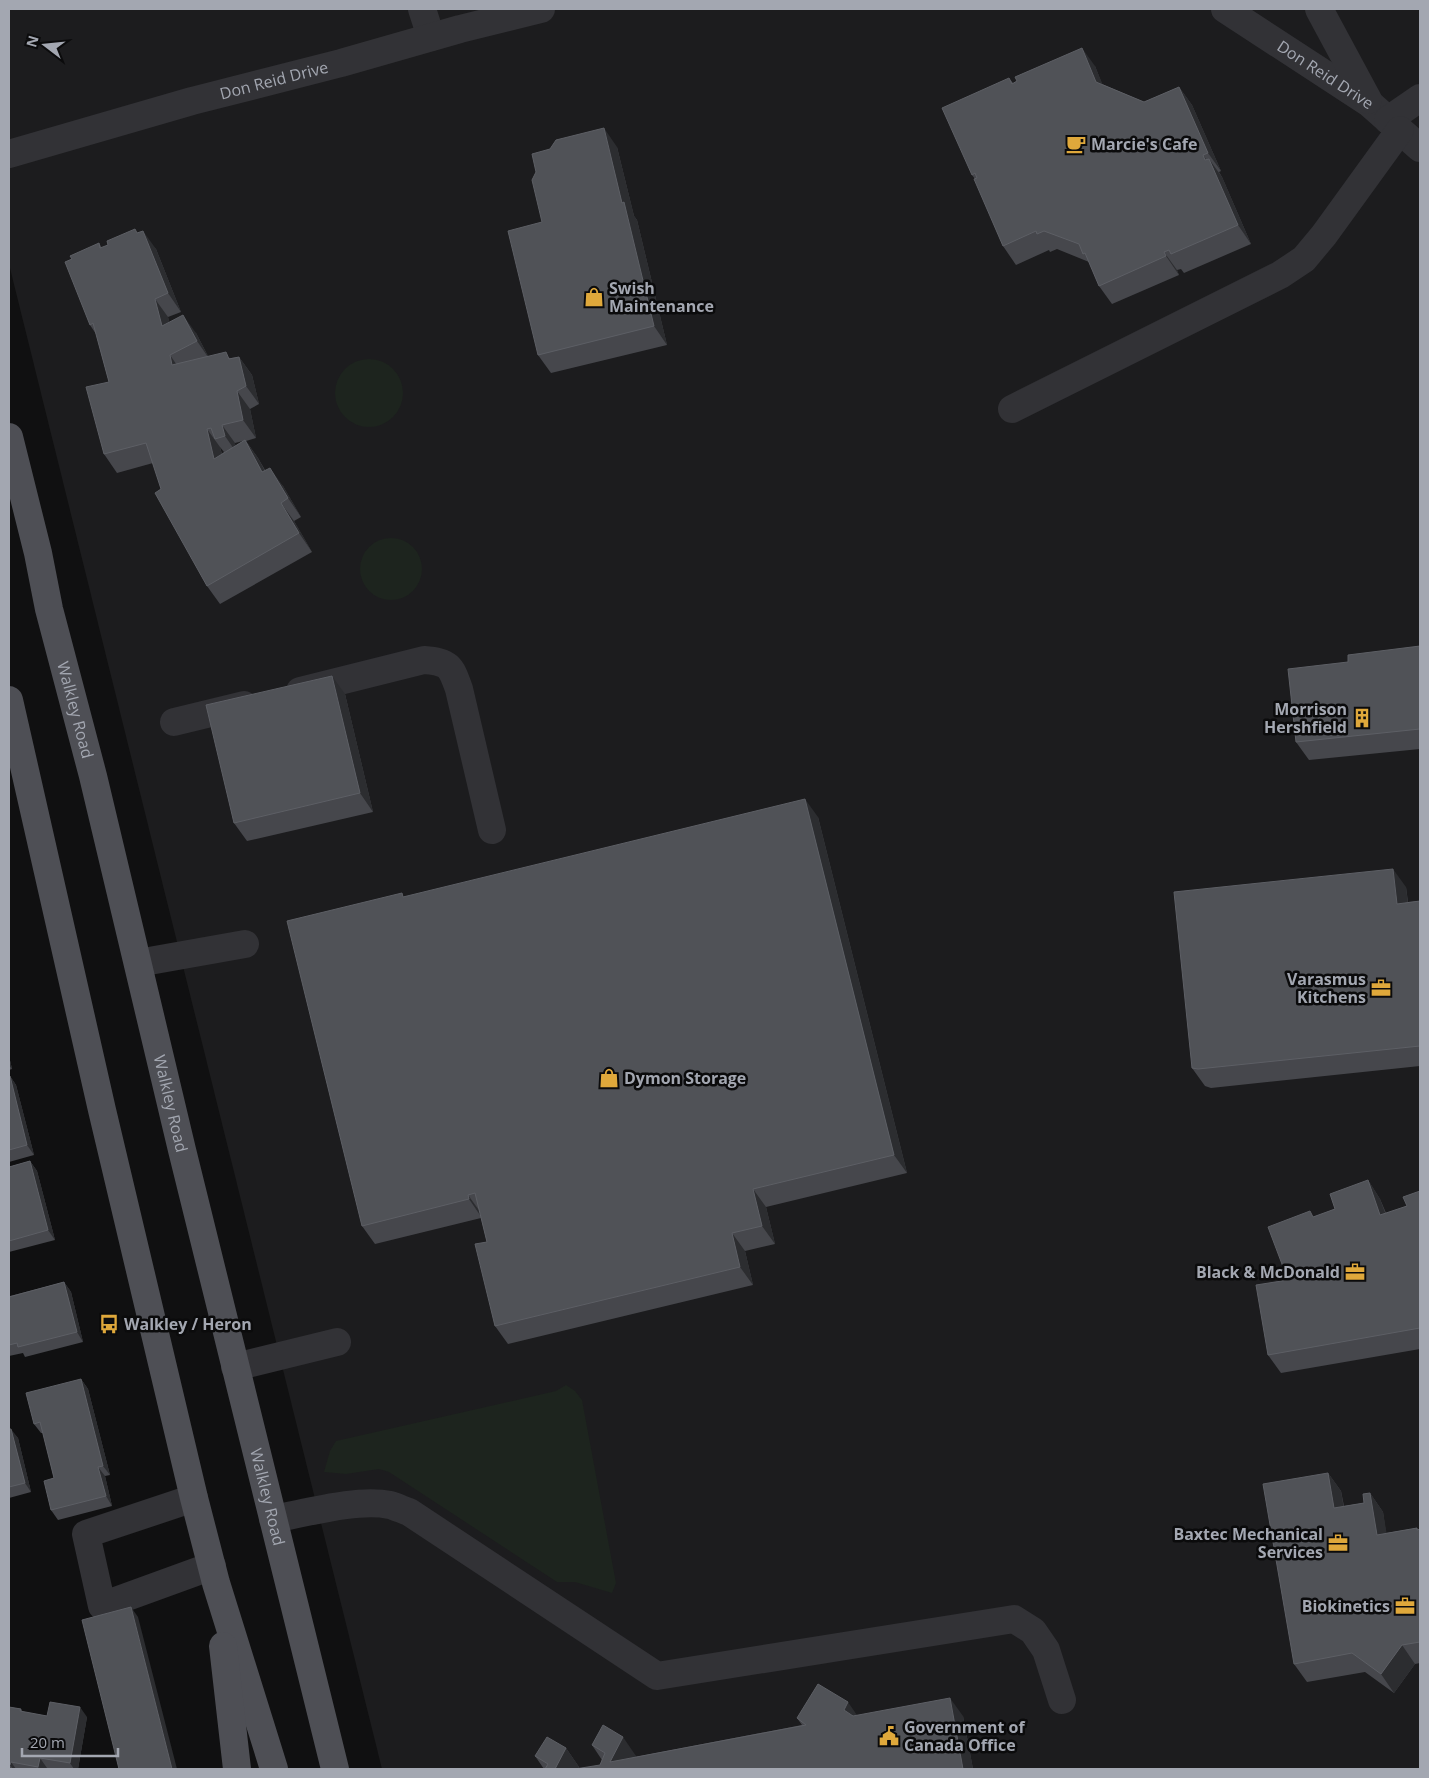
<svg xmlns="http://www.w3.org/2000/svg" width="1429" height="1778" font-family="'Open Sans',sans-serif">
<rect width="100%" height="100%" fill="#101011"/>
<path fill="#1c1c1e" d="M9 9H1420V1769H382L9 264Z"/>
<path fill="#1d241e" d="M335 393a34 34 0 1 1 68 0a34 34 0 1 1-68 0Z
M360 569a31 31 0 1 1 62 0a31 31 0 1 1-62 0Z
M566 1385 575 1391 582 1400 616 1583 612 1593 575 1582H557L389 1472 379 1469 346 1474 324 1472 330 1451 336 1441 556 1391Z"/>
<g fill="none" stroke-linecap="round" stroke-linejoin="round">
<g stroke="#323236" stroke-width="28">
<path d="M422 9 431 37"/>
<path id="s1" d="M1225 9 1369 103 1420 148"/>
<path d="M1319 9 1368 100"/>
<path d="M1388 120 1420 98"/>
<path id="s2" d="M9 154 192 101 341 63 460 29 541 9"/>
<path d="M1012 409 1280 275 1304 259 1324 235 1400 130"/>
<path d="M300 691 424 660C450 662 451 667 459 689L492 830"/>
<path d="M174 722 244 705"/>
<path d="M138 963 245 944"/>
<path d="M235 1367 337 1342"/>
<path d="M194 1498 86 1534 102 1606 212 1566"/>
<path d="M273 1519C306 1513 358 1498 390 1505 397 1507 403 1510 409 1512L657 1676 1014 1619 1033 1631 1046 1650 1062 1700"/>
</g>
<g stroke="#4e4f55" stroke-width="28">
<path id="s3" d="M9 437 38 553 49 609 93 776 182 1150 335 1769"/>
<path d="M9 700 102 1110 194 1498 216 1583 274 1769"/>
<path d="M223 1646 237 1769"/>
</g>
</g>
<path fill="#46474c" fill-rule="evenodd" d="M1095 66 1102 84 1144 102 1179 87 1192 105 1221 171 1219 172 1222 177 1251 244 1184 273 1181 269 1177 270 1179 275 1112 304 1099 286 1089 262 1057 249 1050 252 1049 250 1016 265 1003 246 975 179 972 175 1009 78 1013 83Z
M617 147 634 216 637 220 667 345 551 373 538 355 542 222Z
M138 233 156 249 181 312 168 317 169 322 196 333 208 356 231 358 239 357 252 375 259 404 250 409 256 438 246 441 258 458 265 470 283 486 301 517 294 521 312 552 220 604 207 586 161 489 153 463 117 473 104 454 109 382 96 334 90 325 72 259 99 243 102 248ZM243 441 235 446V443ZM220 447 224 452 222 454Z
M1420 646V749L1309 760 1296 742 1348 662Z
M345 694 373 812 247 841 234 823Z
M818 817 907 1173 766 1207 775 1244 745 1251 753 1285 508 1344 495 1326 487 1242 481 1218 375 1244 362 1226 405 897Z
M1406 887 1408 902 1420 901V1066L1211 1088 1205 1086 1192 1068Z
M9 1056 12 1069 9 1070Z
M9 1076H10L16 1085 34 1155 9 1162Z
M30 1161 37 1171 55 1240 9 1252V1167Z
M1368 1180 1380 1199 1386 1213 1407 1206 1420 1191V1349L1281 1373 1268 1355 1288 1280 1314 1217 1335 1209Z
M64 1282 71 1292 83 1342 25 1357 23 1353 9 1356V1295L10 1296Z
M81 1379 88 1389 110 1475 105 1476 112 1506 58 1520 51 1510 54 1478 43 1433H41L34 1424Z
M9 1429 18 1438 31 1492 9 1498Z
M1328 1473 1341 1491 1344 1506 1364 1503 1370 1493 1383 1512 1386 1533 1417 1528 1418 1530 1420 1529V1663L1415 1664 1394 1693 1365 1672 1307 1682 1294 1664Z
M9 1707 21 1709 23 1712 47 1716 87 1717 78 1769H56L47 1768 46 1769H9Z
M857 1715 963 1716 973 1769H544L535 1756 566 1748 579 1767 578 1769 600 1765 602 1760 592 1745 636 1756 635 1757 802 1725 797 1718Z"/>
<path fill="#2c2d30" d="M1082 48 1095 66 1109 100 1096 82Z
M1179 87 1192 105 1221 171 1208 153Z
M604 128 617 147 634 216 637 220 667 345 654 326 622 203Z
M1203 155 1215 172 1209 159 1222 177 1251 244 1238 225Z
M143 231 156 249 181 312 168 293Z
M1164 252 1177 270 1179 275 1166 256Z
M155 299 168 317 175 345 162 326Z
M183 315 196 333 210 360 197 341Z
M170 355 183 374 172 365Z
M239 357 252 375 259 404 246 386Z
M237 391 250 409 256 438 243 420Z
M222 425 235 443 238 455 225 436Z
M207 429 220 447 227 477 214 459Z
M245 440 258 458 275 490 262 472Z
M270 468 283 486 301 517 288 498Z
M281 503 294 521 312 552 299 533Z
M332 676 345 694 373 812 360 793Z
M805 799 818 817 907 1173 894 1155Z
M1393 869 1406 887 1410 922 1397 904Z
M9 1056 12 1069 9 1065Z
M10 1076 16 1085 34 1155 27 1145Z
M30 1161 37 1171 55 1240 48 1230Z
M1368 1180 1380 1199 1393 1234 1380 1215Z
M753 1189 766 1207 775 1244 762 1226Z
M468 1195 481 1213 482 1218 469 1199Z
M732 1233 745 1251 753 1285 740 1267Z
M64 1282 71 1292 83 1342 77 1332Z
M81 1379 88 1389 110 1475 103 1466Z
M11 1429 18 1438 31 1492 25 1483Z
M98 1467 105 1476 112 1506 106 1496Z
M1328 1473 1341 1491 1347 1527 1334 1508Z
M1370 1493 1383 1512 1390 1553 1377 1535Z
M131 1607 138 1617 177 1769H172Z
M1402 1645 1415 1664 1394 1693 1381 1674Z
M950 1698 963 1716 973 1769H963Z
M848 1702 861 1721 844 1710Z
M80 1707 87 1717 78 1769H74L70 1763Z
M623 1737 636 1756 629 1769 610 1762Z
M566 1748 579 1767 578 1769H555Z
M40 1758 47 1768 46 1769H40L38 1767Z
M11 1762 16 1769H13L10 1765Z"/>
<path fill="#505257" stroke="#5d5f65" d="M1082 48 1096 82 1144 102 1179 87 1208 153 1203 155 1205 160 1209 159 1238 225 1171 254 1169 250 1164 252 1166 256 1099 286 1085 253 1083 254 1079 244 1044 231 1037 234 1036 231 1003 246 974 179 977 178 975 173 972 175 942 108 1009 78 1012 84 1017 81 1015 77Z
M604 128 622 203 624 202 654 326 538 355 508 231 542 222 532 180 536 172 532 154 550 149 556 140Z
M135 229 137 233 143 231 168 293 155 299 162 326 183 315 197 341 170 355 172 365 226 352 229 359 239 357 246 386 237 391 243 420 222 425 225 436 215 439 211 428 207 429 214 459 245 440 262 472 270 468 288 498 281 503 299 533 207 586 155 493 161 489 146 443 104 454 86 387 109 382 93 323 90 325 65 262 72 259 70 256 99 243 100 248 108 245 107 241Z
M1420 646V729L1296 742 1288 669 1348 662V655Z
M332 676 360 793 234 823 206 705Z
M805 799 894 1155 753 1189 762 1226 732 1233 740 1267 495 1326 475 1244 487 1242 475 1193 468 1195 469 1199 362 1226 287 921 402 893 403 897Z
M1393 869 1397 904 1420 901V1046L1198 1069 1192 1068 1174 892Z
M9 1076H10L27 1145 9 1150Z
M30 1161 48 1230 9 1241V1167Z
M1368 1180 1380 1215 1407 1206 1403 1197 1420 1191V1328L1268 1355 1256 1285 1288 1280 1268 1227 1310 1211 1313 1217 1335 1209 1330 1194Z
M64 1282 77 1332 18 1347 17 1343 9 1345V1297Z
M81 1379 103 1466 98 1467 106 1496 51 1510 44 1481 54 1478 40 1422 34 1424 26 1393Z
M9 1429H11L25 1483 9 1487Z
M1328 1473 1334 1508 1364 1503 1363 1494 1370 1493 1377 1535 1417 1528V1530L1420 1529V1642L1402 1645 1381 1674 1352 1653 1294 1664 1263 1484Z
M131 1607 172 1769H119L82 1620Z
M818 1684 848 1702 844 1710 853 1716 950 1698 963 1769H575L600 1765 605 1753 592 1745 603 1725 623 1737 610 1762 806 1725 797 1718Z
M50 1702 80 1707 70 1763 40 1758 38 1767 11 1762 10 1765 9 1764V1707L21 1709 20 1711 47 1716Z
M547 1737 566 1748 555 1769H545L548 1764 535 1756Z"/>
<defs>
<symbol id="cafe-bare" viewBox="-9 -9 18 18"><path d="M-5.5-4.5H6V0H3Q3 3.5 0 3.5H-2.5Q-5.5 3.5-5.5 0ZM3-3.2v2h1.7v-2ZM-6 4.5H4V6H-6Z" fill="#dfa83b" stroke="#0b0b0c" stroke-width="2.5" paint-order="stroke"/></symbol>
<symbol id="shop-bare" viewBox="-9 -9 18 18"><path d="M-5-2.5h2.3a2.7 3.5 0 0 1 5.4 0H5L5.5 6h-11ZM-1.5-2.5h3a1.5 2.3 0 0 0-3 0Z" fill="#dfa83b" stroke="#0b0b0c" stroke-width="2.5" paint-order="stroke"/></symbol>
<symbol id="building-bare" viewBox="-9 -9 18 18"><path d="M-4-6H4V6H1V3H-1V6H-4ZM-2.5-4.3h1.7v1.8h-1.7ZM.8-4.3h1.7v1.8H.8ZM-2.5-1h1.7V.8h-1.7ZM.8-1h1.7V.8H.8Z" fill="#dfa83b" stroke="#0b0b0c" stroke-width="2.5" paint-order="stroke"/></symbol>
<symbol id="office-bare" viewBox="-9 -9 18 18"><path d="M-6-3h4V-5.5h4V-3h4V5H-6ZM-1-4.5V-3h2v-1.5ZM-6 0V1H6V0Z" fill="#dfa83b" stroke="#0b0b0c" stroke-width="2.5" paint-order="stroke"/></symbol>
<symbol id="bus-bare" viewBox="-9 -9 18 18"><path d="M-5-6H5V4H4V6H2V4H-2V6H-4V4H-5ZM-3.5-4V0h7V-4ZM-3.5 1.2v1.5H-2V1.2ZM2 1.2v1.5H3.5V1.2Z" fill="#dfa83b" stroke="#0b0b0c" stroke-width="2.5" paint-order="stroke"/></symbol>
<symbol id="civic-bare" viewBox="-9 -9 18 18"><path d="M-.6-6.5H3V-4.5H.6V-3L4-1V1h2V6H-6V1h2V-1L-.6-3ZM-1.2 2.5V6h2.4V2.5Z" fill="#dfa83b" stroke="#0b0b0c" stroke-width="2.5" paint-order="stroke"/></symbol>
</defs>
<g fill-rule="evenodd">
<use href="#cafe-bare" x="1062" y="130" width="28" height="28"/>
<use href="#shop-bare" x="580" y="283" width="28" height="28"/>
<use href="#building-bare" x="1348" y="704" width="28" height="28"/>
<use href="#office-bare" x="1367" y="974" width="28" height="28"/>
<use href="#shop-bare" x="595" y="1064" width="28" height="28"/>
<use href="#office-bare" x="1341" y="1258" width="28" height="28"/>
<use href="#bus-bare" x="95" y="1310" width="28" height="28"/>
<use href="#office-bare" x="1324" y="1529" width="28" height="28"/>
<use href="#office-bare" x="1391" y="1592" width="28" height="28"/>
<use href="#civic-bare" x="875" y="1722" width="28" height="28"/>
</g>
<g text-anchor="middle" stroke-width="5" stroke-linejoin="round" paint-order="stroke">
<g font-size="16" fill="#a3a7b1" stroke="#0b0b0c">
<text dy="6" stroke="none"><textPath href="#s1" startOffset="120">Don Reid Drive</textPath></text>
<text dy="6" stroke="none"><textPath href="#s2" startOffset="275">Don Reid Drive</textPath></text>
<text dy="6" stroke="none"><textPath href="#s3" startOffset="281">Walkley Road</textPath></text>
<text dy="6" stroke="none"><textPath href="#s3" startOffset="686">Walkley Road</textPath></text>
<text dy="6" stroke="none"><textPath href="#s3" startOffset="1091">Walkley Road</textPath></text>
</g>
<g font-size="16" font-weight="bold" fill="#a3a7b1" stroke="#0b0b0c" text-anchor="start">
<text x="1091" y="150">Marcie's Cafe</text>
<text x="609" y="294">Swish<tspan x="609" dy="18">Maintenance</tspan></text>
<text x="1347" y="715" text-anchor="end">Morrison<tspan x="1347" dy="18">Hershfield</tspan></text>
<text x="1366" y="985" text-anchor="end">Varasmus<tspan x="1366" dy="18">Kitchens</tspan></text>
<text x="624" y="1084">Dymon Storage</text>
<text x="1340" y="1278" text-anchor="end">Black &amp; McDonald</text>
<text x="124" y="1330">Walkley / Heron</text>
<text x="1323" y="1540" text-anchor="end">Baxtec Mechanical<tspan x="1323" dy="18">Services</tspan></text>
<text x="1390" y="1612" text-anchor="end">Biokinetics</text>
<text x="904" y="1733">Government of<tspan x="904" dy="18">Canada Office</tspan></text>
</g>
</g>
<rect width="1429" height="1778" fill="none" stroke="#a3a7b1" stroke-width="20"/>
<g transform="translate(45 45) rotate(286)" stroke="#0b0b0c" stroke-width="4" paint-order="stroke">
<path d="M0-4L9 19L0 12L-9 19Z" fill="#a3a7b1"/>
<text y="-8" font-size="14" font-weight="bold" text-anchor="middle" fill="#a3a7b1">N</text>
</g>
<path d="M22 1748v8h96v-8" fill="none" stroke="#a3a7b1" stroke-width="2.5"/>
<text x="30" y="1748" font-size="15" fill="#a3a7b1" stroke="#0b0b0c" stroke-width="4" paint-order="stroke">20 m</text>
</svg>
